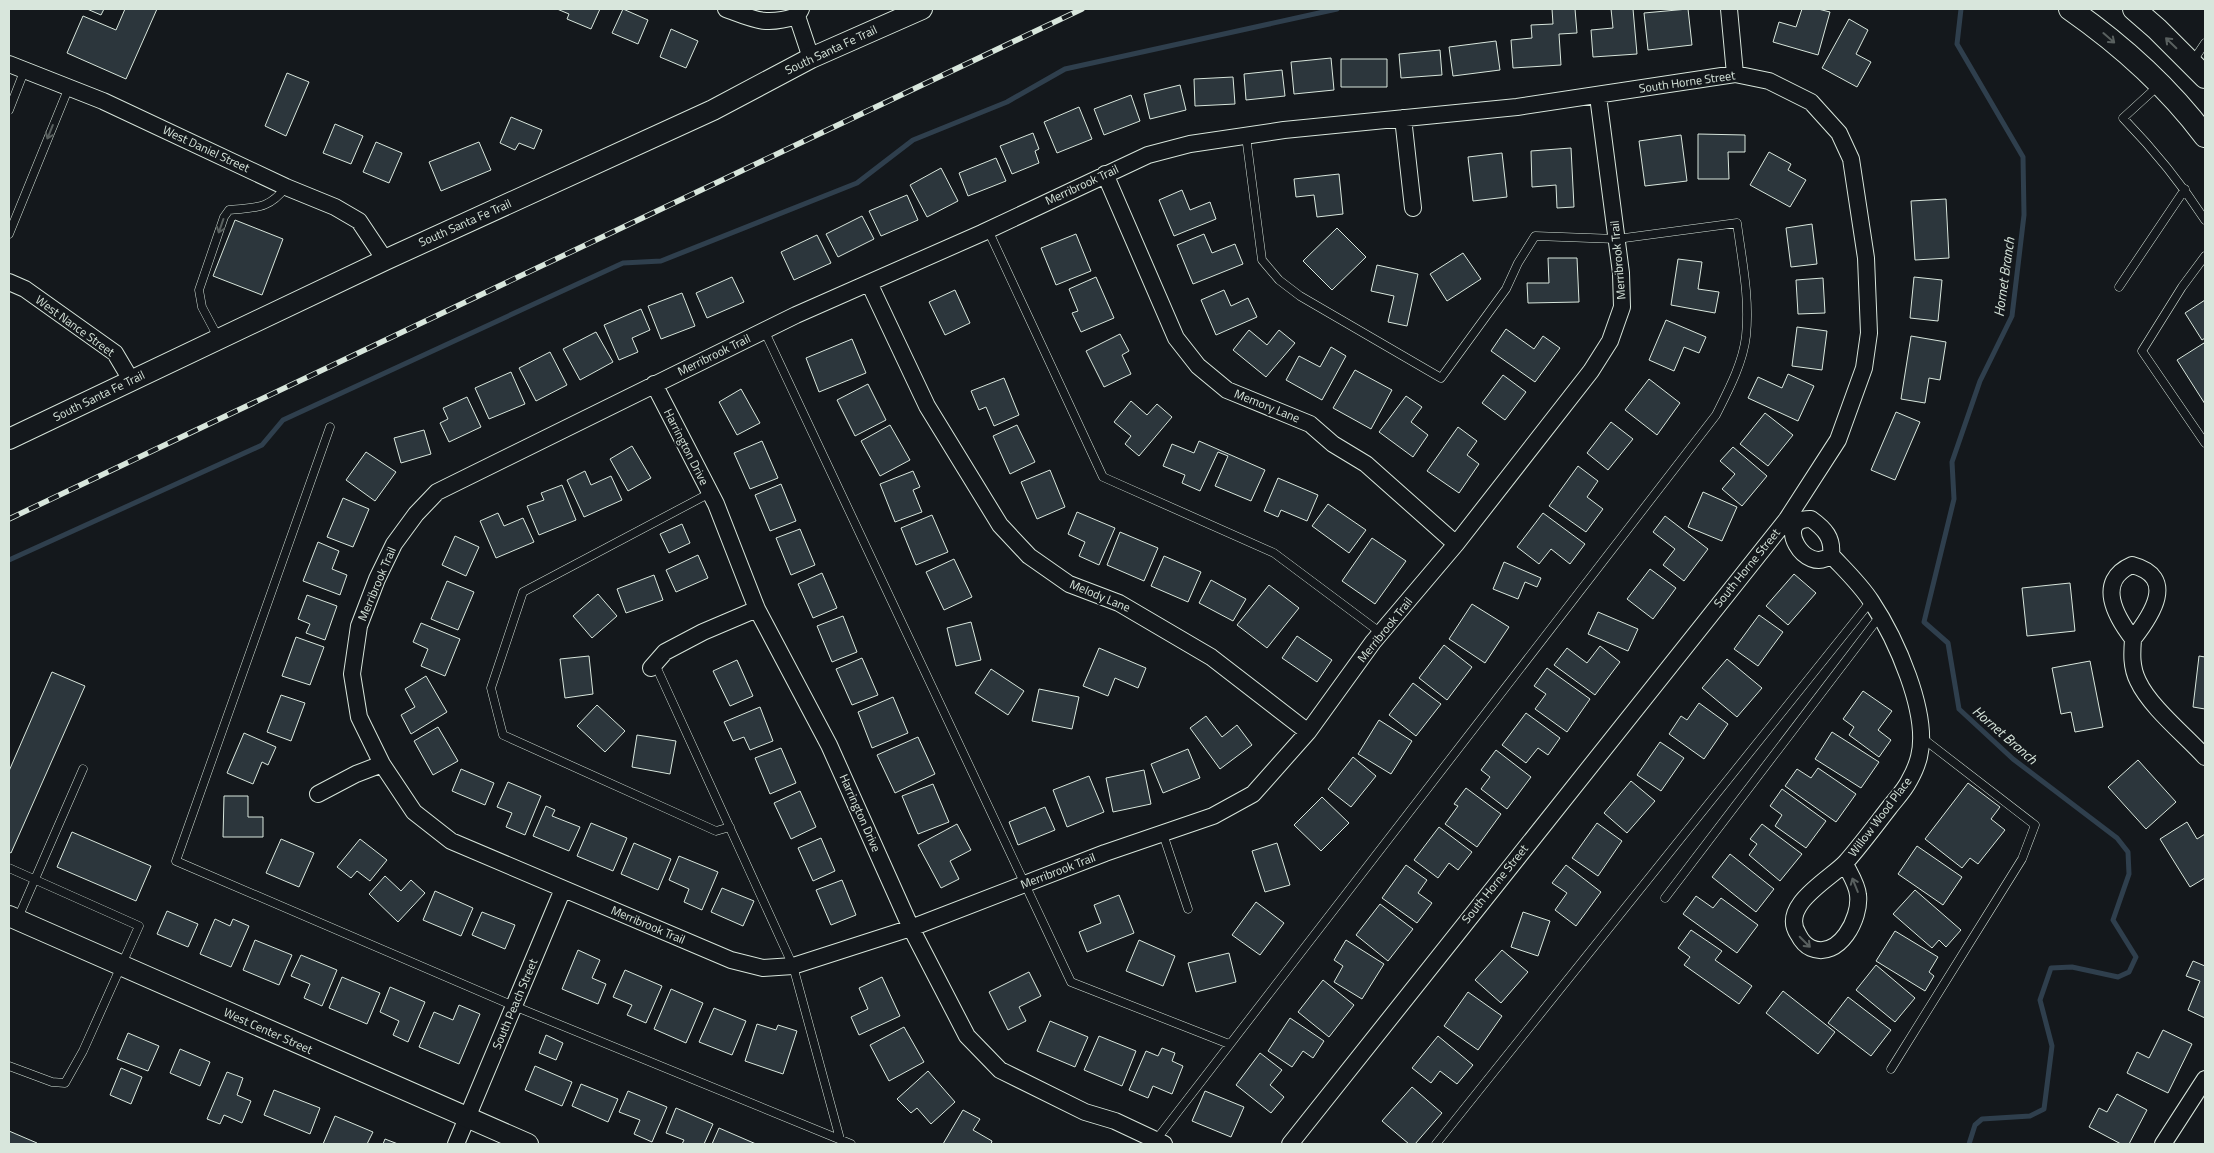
<svg xmlns="http://www.w3.org/2000/svg" width="2214" height="1153" font-family="'Titillium Web',sans-serif">
<rect width="100%" height="100%" fill="#14181c"/>
<g fill="none" stroke-linecap="round" stroke-linejoin="round">
<path stroke="#2f3f4d" stroke-width="5" d="M1961 9 1957 44 2023 157 2024 215 2012 316 1980 381 1952 462 1954 499 1924 622 1948 643 1959 709 2013 759 2117 838 2128 852 2129 874 2113 920 2136 957 2129 972 2118 977 2072 967 2051 968 2040 1000 2052 1046 2044 1109 2030 1116 1982 1119 1975 1125 1969 1144
M9 560 262 445 283 420 623 263 661 261 857 183 913 140 1007 102 1065 69 1337 9"/>
</g>
<path fill="#2c363c" stroke="#d8e6dc" d="M87 9H104L101 15Z
M125 9H157L126 79 67 53 83 16 116 30Z
M557 9H600L591 29 567 19 569 14Z
M623 9 648 20 638 44 612 33Z
M1552 9H1575L1577 33 1559 34 1561 65 1513 68 1511 40 1532 38 1531 25 1553 24Z
M1611 9H1633L1637 54 1593 57 1591 30 1613 28Z
M1688 9 1692 45 1648 50 1644 13Z
M1802 9H1818L1830 12 1818 55 1773 42 1779 22 1796 27Z
M1849 19 1868 30 1856 54 1871 62 1857 87 1822 68Z
M671 29 698 41 686 68 660 57Z
M1496 41 1500 70 1453 76 1449 47Z
M1440 50 1442 75 1401 78 1399 54Z
M1331 58 1334 90 1294 94 1291 62Z
M1341 59H1387V87H1341Z
M1282 70 1285 96 1246 100 1244 74Z
M287 73 309 82 286 136 265 126Z
M1233 77 1235 104 1195 106 1194 79Z
M1180 85 1186 110 1150 119 1144 94Z
M1131 95 1140 121 1104 135 1094 109Z
M1079 107 1092 139 1057 153 1044 122Z
M511 117 542 130 534 149 519 143 515 150 500 143Z
M335 124 363 136 351 164 323 153Z
M1033 133 1039 149 1035 151 1039 163 1012 174 1000 146Z
M1698 134 1745 135V152H1728L1729 179H1698Z
M1681 135 1687 181 1645 186 1639 141Z
M376 142 402 153 389 183 363 172Z
M479 142 491 170 441 191 429 162Z
M1571 148 1574 207 1557 208 1556 185 1532 187 1531 151Z
M1769 152 1791 164 1788 170 1806 180 1790 207 1750 185Z
M1502 153 1507 197 1473 201 1468 157Z
M996 158 1006 181 968 196 959 173Z
M941 168 958 201 927 217 910 185Z
M1339 174 1343 214 1317 217 1314 195 1296 197 1294 179Z
M1182 190 1190 210 1210 202 1216 219 1174 236 1159 200Z
M907 195 918 220 881 236 869 211Z
M1946 199 1949 258 1915 260 1911 201Z
M862 216 874 239 838 257 826 234Z
M235 220 283 239 262 295 213 276Z
M1812 224 1817 264 1791 267 1786 228Z
M1337 228 1366 257 1332 290 1303 261Z
M1076 234 1091 271 1056 285 1041 248Z
M1204 234 1212 253 1235 244 1243 264 1193 284 1177 245Z
M817 235 831 263 794 280 781 252Z
M1463 253 1481 279 1447 301 1430 274Z
M1548 258H1577L1579 302 1528 303 1527 283H1549Z
M1678 259 1702 262 1698 289 1719 292 1715 313 1671 305Z
M1377 265 1418 274 1407 326 1388 322 1394 296 1371 291Z
M732 277 744 302 707 318 696 293Z
M1096 277 1114 318 1081 332 1072 313 1078 311 1069 289Z
M1914 277 1942 280 1938 321 1910 318Z
M1823 278 1825 313 1798 314 1796 280Z
M955 290 970 323 945 335 929 302Z
M1224 290 1231 306 1248 298 1257 317 1216 335 1201 300Z
M682 293 695 326 661 339 648 306Z
M2205 300V338L2202 340 2185 313Z
M641 309 650 330 632 338 638 352 619 360 604 325Z
M1666 320 1706 337 1699 353 1684 347 1674 371 1649 360Z
M1797 327 1827 331 1822 370 1792 366Z
M1506 329 1534 349 1543 336 1560 348 1535 382 1491 351Z
M1249 330 1267 345 1279 330 1295 343 1266 377 1233 350Z
M596 332 613 362 580 380 563 349Z
M1120 334 1129 351 1122 355 1131 374 1104 387 1086 351Z
M1911 336 1946 342 1940 380 1929 378 1925 403 1901 399Z
M852 339 866 373 819 392 806 358Z
M2204 343 2205 345V404L2177 360Z
M1331 347 1346 356 1322 400 1286 380 1299 356 1320 367Z
M550 352 567 385 536 401 519 368Z
M1355 370 1392 390 1371 429 1333 408Z
M511 372 525 404 489 419 475 388Z
M1788 374 1814 386 1798 421 1748 398 1758 377 1782 388Z
M1503 375 1526 392 1505 420 1482 403Z
M1004 378 1019 415 994 426 986 407 979 410 971 391Z
M1649 379 1680 403 1657 435 1625 410Z
M868 384 886 420 855 436 837 400Z
M741 389 760 423 737 435 719 402Z
M1406 396 1422 407 1411 422 1428 435 1413 457 1379 432Z
M467 397 481 427 449 442 440 423 448 419 443 408Z
M1131 401 1147 415 1157 404 1172 417 1139 456 1125 444 1131 436 1114 422Z
M1896 412 1920 422 1895 480 1871 470Z
M1765 413 1793 435 1768 466 1740 444Z
M1611 422 1633 439 1608 470 1587 453Z
M890 425 910 460 880 476 861 441Z
M1017 425 1035 462 1010 474 993 436Z
M1458 427 1477 441 1467 455 1479 464 1459 493 1427 471Z
M424 430 431 454 401 463 394 438Z
M762 441 778 478 750 489 734 453Z
M1199 441 1265 470 1251 501 1215 486 1228 456 1218 452 1200 491 1182 483 1185 475 1163 466 1172 444 1194 453Z
M632 446 651 478 628 491 610 459Z
M1733 447 1767 476 1742 506 1722 489 1735 474 1720 461Z
M366 452 396 472 375 501 346 480Z
M1578 466 1598 481 1587 497 1603 509 1586 532 1549 506Z
M1050 470 1065 507 1037 519 1021 482Z
M585 471 591 485 611 476 622 500 584 517 567 480Z
M913 471 920 487 913 490 922 512 895 522 880 484Z
M1278 478 1318 495 1307 521 1281 510 1278 517 1264 511Z
M781 484 796 521 770 531 755 495Z
M562 485 576 520 539 535 527 506 544 500 541 493Z
M1703 492 1737 507 1722 541 1688 527Z
M343 498 369 509 353 547 327 537Z
M1328 504 1366 530 1349 553 1312 526Z
M1077 512 1115 528 1099 565 1079 556 1085 542 1068 534Z
M498 513 504 526 523 518 534 542 496 558 480 521Z
M1543 513 1585 544 1570 564 1551 549 1539 564 1517 547Z
M932 515 948 552 916 565 901 528Z
M1665 516 1708 549 1684 581 1663 565 1675 549 1653 532Z
M682 524 690 543 669 553 660 534Z
M800 529 815 565 791 575 776 538Z
M1120 532 1158 548 1144 581 1107 565Z
M455 536 479 547 466 576 442 565Z
M1372 538 1406 561 1375 604 1342 581Z
M318 542 339 551 332 569 347 575 340 595 303 581Z
M698 555 708 578 676 592 666 570Z
M1164 556 1201 572 1188 602 1151 586Z
M954 559 972 597 944 610 926 572Z
M1504 562 1541 578 1537 587 1525 582 1518 599 1493 589Z
M1650 569 1676 588 1653 619 1627 599Z
M822 573 837 608 813 618 798 584Z
M1794 574 1816 593 1788 625 1766 606Z
M654 575 663 600 626 613 617 589Z
M1211 580 1246 599 1233 621 1199 603Z
M447 581 474 592 458 630 431 619Z
M2070 583 2075 631 2027 636 2022 588Z
M1269 585 1299 608 1267 648 1237 625Z
M598 594 617 616 592 638 573 616Z
M307 595 337 606 325 640 306 633 310 624 298 619Z
M1472 604 1509 627 1485 663 1449 639Z
M1598 612 1638 629 1628 651 1588 634Z
M1759 615 1783 632 1758 666 1734 649Z
M843 616 857 652 832 662 817 626Z
M971 622 981 660 956 666 947 628Z
M421 623 460 639 445 676 421 666 428 649 413 642Z
M1297 636 1332 660 1317 682 1282 658Z
M296 637 324 647 310 685 282 676Z
M1444 645 1472 667 1447 700 1419 678Z
M1600 646 1620 662 1595 695 1554 665 1567 648 1587 663Z
M1099 648 1146 668 1138 688 1115 678 1108 696 1083 686Z
M589 656 593 694 565 698 560 659Z
M2199 656 2205 657V709L2193 707Z
M862 658 878 695 852 705 836 669Z
M1727 659 1762 688 1737 717 1702 688Z
M737 660 753 696 730 706 713 671Z
M2090 661 2103 727 2075 732 2071 712 2061 714 2052 668Z
M1547 668 1590 699 1567 732 1535 709 1546 694 1534 686Z
M991 669 1024 691 1008 715 975 693Z
M52 672 85 686 11 853 9 852V771Z
M426 676 447 712 411 734 401 715 415 707 405 689Z
M1413 683 1441 704 1416 736 1389 715Z
M1039 689 1079 697 1072 729 1032 721Z
M1863 691 1892 711 1878 730 1891 740 1879 757 1849 735 1854 727 1843 719Z
M281 695 305 703 291 741 267 732Z
M893 697 908 733 872 748 858 712Z
M1699 703 1728 724 1704 759 1669 734 1681 716 1687 720Z
M597 705 625 731 605 752 577 726Z
M760 707 773 741 750 750 744 737 733 741 724 722Z
M1526 713 1560 738 1548 755 1538 748 1526 763 1502 745Z
M1206 716 1222 737 1237 725 1252 745 1220 769 1190 728Z
M1379 720 1412 741 1391 774 1358 754Z
M438 727 458 761 433 775 414 741Z
M1832 732 1879 762 1861 788 1815 759Z
M244 733 276 747 268 765 262 762 253 784 227 773Z
M637 735 676 741 670 774 632 767Z
M918 737 935 774 895 793 877 755Z
M1660 742 1684 758 1661 791 1637 775Z
M781 748 796 783 770 794 755 758Z
M1188 749 1200 778 1163 793 1151 764Z
M1496 750 1531 777 1507 809 1481 789 1490 777 1481 770Z
M1353 757 1376 776 1351 807 1328 789Z
M2138 760 2176 802 2146 829 2108 787Z
M1818 768 1856 794 1836 822 1785 786 1797 769 1811 778Z
M461 769 494 783 485 805 452 791Z
M1144 770 1151 804 1113 812 1106 778Z
M1089 776 1104 812 1067 827 1053 790Z
M1631 781 1655 801 1627 833 1604 813Z
M508 782 541 796 525 835 506 827 512 813 497 807Z
M1968 783 2000 807 1991 819 2005 830 1978 864 1970 858 1962 868 1925 839Z
M933 784 949 822 918 834 902 796Z
M1466 788 1501 814 1477 847 1445 824 1458 806 1454 804Z
M1782 789 1826 821 1806 848 1775 826 1782 815 1770 806Z
M800 791 816 827 791 839 774 803Z
M224 796H248V817H263V837H223Z
M1322 797 1349 823 1321 851 1294 825Z
M546 806 555 810 552 816 580 827 569 851 533 836Z
M1045 807 1055 830 1018 845 1009 822Z
M2187 822 2197 839 2205 834V878L2190 887 2160 839Z
M591 823 627 838 613 871 577 856Z
M1597 823 1622 841 1598 876 1572 858Z
M957 824 971 850 950 861 959 879 941 888 918 845Z
M1762 824 1802 854 1780 881 1749 855 1757 844 1750 839Z
M1439 827 1472 852 1458 870 1449 863 1438 878 1414 860Z
M72 832 151 866 136 901 57 867Z
M821 838 835 871 813 881 798 848Z
M281 839 314 853 299 887 266 873Z
M360 839 387 860 370 881 357 871 351 878 337 867Z
M634 843 671 859 658 890 621 874Z
M1277 843 1290 885 1265 892 1252 851Z
M1917 846 1962 877 1943 905 1898 874Z
M1730 854 1774 889 1756 912 1712 877Z
M679 856 718 872 702 910 684 902 689 889 669 880Z
M1406 865 1427 880 1418 893 1432 903 1417 923 1382 898Z
M1566 865 1601 892 1576 926 1555 910 1567 893 1552 883Z
M385 876 401 891 411 880 425 893 398 922 369 894Z
M842 880 856 915 831 925 816 890Z
M722 888 754 901 743 926 711 912Z
M1915 890 1961 930 1946 947 1939 940 1932 948 1893 914Z
M435 891 473 908 461 936 423 920Z
M1119 895 1134 933 1087 952 1079 932 1101 923 1094 905Z
M1696 896 1713 908 1721 898 1758 925 1737 953 1683 914Z
M1256 902 1284 923 1260 955 1232 935Z
M1380 904 1413 929 1388 961 1356 935Z
M167 911 198 924 188 947 157 934Z
M482 912 515 925 505 949 472 935Z
M1523 912 1550 921 1538 956 1511 947Z
M215 919 230 926 233 919 249 926 231 967 200 954Z
M1691 930 1722 951 1715 960 1752 986 1739 1004 1684 965 1690 957 1678 948Z
M1895 931 1938 957 1929 972 1934 976 1925 991 1876 961Z
M255 940 292 955 279 985 243 970Z
M1139 940 1175 956 1163 986 1126 971Z
M1346 940 1384 964 1362 999 1334 982 1343 966 1334 960Z
M578 950 600 960 592 978 606 984 598 1004 562 989Z
M1502 950 1528 972 1501 1003 1475 980Z
M1229 953 1236 982 1196 992 1188 963Z
M301 955 337 970 322 1006 304 998 310 984 291 976Z
M2193 961 2205 966V1018L2188 1010 2200 981 2186 976Z
M1876 965 1915 998 1895 1022 1856 990Z
M625 970 662 986 646 1023 627 1015 632 1005 613 997Z
M1029 972 1041 996 1019 1007 1026 1021 1008 1030 989 992Z
M342 977 380 993 367 1024 329 1008Z
M882 977 900 1016 859 1035 851 1017 868 1009 859 988Z
M1323 980 1354 1005 1329 1037 1298 1012Z
M390 987 425 1002 408 1042 393 1035 399 1021 380 1012Z
M671 989 703 1003 686 1043 654 1029Z
M1783 991 1835 1032 1818 1054 1766 1013Z
M1468 992 1502 1016 1478 1050 1444 1026Z
M1848 997 1891 1030 1871 1056 1828 1023Z
M459 1005 480 1014 459 1064 419 1047 434 1012 453 1020Z
M714 1008 746 1021 732 1055 699 1042Z
M1290 1018 1324 1041 1313 1058 1303 1051 1292 1067 1268 1051Z
M1050 1021 1088 1037 1075 1067 1037 1051Z
M757 1024 776 1030 778 1025 797 1031 783 1074 745 1061Z
M904 1027 924 1062 889 1081 870 1045Z
M2163 1030 2192 1044 2168 1093 2127 1073 2137 1052 2149 1058Z
M128 1033 159 1046 148 1071 117 1059Z
M546 1035 563 1043 556 1060 539 1053Z
M1099 1036 1136 1051 1122 1086 1084 1070Z
M1438 1036 1473 1065 1457 1084 1440 1071 1431 1083 1412 1068Z
M1162 1048 1175 1053 1172 1061 1183 1066 1172 1094 1153 1086 1148 1098 1129 1090 1146 1051 1158 1056Z
M180 1049 210 1062 200 1086 170 1073Z
M1260 1053 1282 1070 1270 1085 1284 1097 1271 1113 1236 1085Z
M535 1066 572 1082 562 1106 525 1090Z
M121 1068 142 1077 131 1104 110 1095Z
M928 1071 955 1102 931 1124 917 1108 911 1113 897 1099Z
M227 1072 243 1078 237 1095 251 1101 242 1123 224 1115 220 1124 207 1119Z
M581 1084 618 1099 608 1122 572 1106Z
M1412 1087 1442 1113 1415 1144H1409L1382 1121Z
M274 1090 320 1108 310 1134 264 1115Z
M628 1091 667 1107 652 1142 634 1134 640 1120 619 1112Z
M1205 1091 1244 1107 1231 1137 1192 1121Z
M2117 1094 2147 1110 2129 1144H2121L2089 1127 2099 1108 2107 1112Z
M676 1108 713 1124 704 1144H682L684 1140 666 1133Z
M963 1110 980 1119 973 1130 992 1141 991 1144H943Z
M335 1116 373 1132 367 1144H323Z
M719 1128 756 1144H712Z
M9 1131 37 1143V1144H9Z
M385 1139 398 1144H383Z"/>
<g fill="none" stroke-linecap="round" stroke-linejoin="round">
<defs>
<path id="service" d="M2193 61 2205 43
M2158 86 2123 118C2154 150 2181 183 2205 220
M9 110 25 69
M988 230 1103 477 1274 553 1381 633
M9 234 69 87
M2205 256 2182 287 2142 351 2205 443
M2119 287 2185 189
M764 330 1071 982 1229 1044
M219 339 202 307 199 290 224 217 229 210C256 207 268 210 286 187
M330 427 176 861 514 1006 851 1144
M710 493 523 592 491 688 503 735 716 831 730 827
M655 664 793 966 840 1139
M1163 834 1188 909
M9 868 139 926 83 1051 65 1083 52 1082 9 1066
M1665 898 1880 616
M18 918 83 769
M1891 1069 2022 859 2035 825 1921 737
M1156 1140 1716 415C1728 391 1743 363 1746 336 1750 298 1742 261 1737 223L1617 239 1535 236 1518 263 1506 289 1441 378 1300 296 1279 280 1262 260 1246 136
M1436 1144 1871 601"/>
<path id="minor" d="M726 9C755 20 766 26 797 16
M801 9 797 16 811 58
M1729 9 1735 74
M9 64 103 101 286 187 335 207 359 221 385 260
M1403 118 1413 208
M1105 174 1176 338 1198 366 1227 390 1310 424 1333 444 1366 464 1456 544
M9 282 25 289 115 353 131 380
M869 283 927 406 1000 525 1029 556 1069 584 1119 603 1211 657 1308 732
M654 384 716 504 757 609 829 745 911 928 967 1036 1000 1070 1085 1112 1115 1121 1164 1144
M1831 555C1805 577 1772 518 1811 519 1825 529 1833 538 1831 555 1845 570 1860 584 1871 601 1895 637 1930 713 1919 757 1917 765 1913 774 1909 781 1904 791 1895 800 1889 808 1875 826 1861 845 1846 862 1832 878 1779 905 1798 934 1801 940 1804 945 1811 948 1839 960 1861 918 1858 895 1857 884 1850 874 1845 864
M2132 565C2178 577 2151 616 2133 639 2116 617 2095 581 2132 565Z
M2133 639C2132 653 2131 667 2138 681 2150 707 2185 735 2205 757
M651 668 665 652 703 632 757 609
M318 794 356 774 382 764
M456 1144 563 889
M1290 1144 1787 519 1838 440 1864 368 1869 333 1866 258 1851 159 1839 133 1811 102 1769 81 1735 74 1517 107 1284 130 1190 144 1148 155 982 233 796 315 437 492 416 514 394 544 377 579 359 626 352 674 359 717 382 764 414 812 451 841 731 960 763 968 793 966 911 928 1105 853 1213 816 1253 794 1308 732 1373 642 1456 544 1591 371 1610 341 1622 307 1621 273 1598 96
M2163 1144 2205 1079"/>
<path id="tertiary" d="M9 439 385 260 713 110 811 58 922 9
M9 916 528 1144"/>
<path id="secondary" d="M2070 9C2120 44 2168 87 2205 136
M2134 9 2157 29 2205 77"/>
</defs>
<use href="#service" stroke="#d8e6dc" stroke-width="9"/>
<use href="#minor" stroke="#d8e6dc" stroke-width="18"/>
<use href="#tertiary" stroke="#d8e6dc" stroke-width="22"/>
<use href="#secondary" stroke="#d8e6dc" stroke-width="24"/>
<use href="#service" stroke="#14181c" stroke-width="8"/>
<use href="#minor" stroke="#14181c" stroke-width="16"/>
<use href="#tertiary" stroke="#14181c" stroke-width="20"/>
<use href="#secondary" stroke="#14181c" stroke-width="22"/>
<defs>
<path id="rail" d="M9 519 1082 9"/>
</defs>
<use href="#rail" stroke="#d8e6dc" stroke-width="5.5"/>
<use href="#rail" stroke="#14181c" stroke-width="4" stroke-dasharray="11" stroke-linecap="butt"/>
</g>
<defs><path id="oneway-shaft" d="M-6 0H5M1.5-3L5.5 0L1.5 3" fill="none" stroke-width="1.6" stroke-linecap="round" stroke-linejoin="round" transform="scale(1.25)"/></defs>
<g stroke="#59605f">
<use href="#oneway-shaft" transform="translate(2109 38) rotate(41)"/>
<use href="#oneway-shaft" transform="translate(2171 43) rotate(-136)"/>
<use href="#oneway-shaft" transform="translate(50 132) rotate(112)"/>
<use href="#oneway-shaft" transform="translate(221 226) rotate(109)"/>
<use href="#oneway-shaft" transform="translate(1855 885) rotate(-112)"/>
<use href="#oneway-shaft" transform="translate(1805 942) rotate(45)"/>
</g>
<g text-anchor="middle" stroke-width="4" stroke-linejoin="round" paint-order="stroke">
<g font-size="12" fill="#d8e6dc" stroke="#14181c">
<text transform="translate(831 50) rotate(-25)" y="4">South Santa Fe Trail</text>
<text transform="translate(1687 82) rotate(-8)" y="4">South Horne Street</text>
<text transform="translate(206 149) rotate(25)" y="4">West Daniel Street</text>
<text transform="translate(1082 185) rotate(-25)" y="4">Merribrook Trail</text>
<text transform="translate(465 223) rotate(-24)" y="4">South Santa Fe Trail</text>
<text transform="translate(1618 260) rotate(-95)" y="4">Merribrook Trail</text>
<text transform="translate(75 326) rotate(36)" y="4">West Nance Street</text>
<text transform="translate(714 355) rotate(-26)" y="4">Merribrook Trail</text>
<text transform="translate(99 396) rotate(-26)" y="4">South Santa Fe Trail</text>
<text transform="translate(1267 406) rotate(22)" y="4">Memory Lane</text>
<text transform="translate(686 447) rotate(63)" y="4">Harrington Drive</text>
<text transform="translate(1747 568) rotate(-51)" y="4">South Horne Street</text>
<text transform="translate(377 584) rotate(-67)" y="4">Merribrook Trail</text>
<text transform="translate(1100 596) rotate(23)" y="4">Melody Lane</text>
<text transform="translate(1385 630) rotate(-51)" y="4">Merribrook Trail</text>
<text transform="translate(860 813) rotate(66)" y="4">Harrington Drive</text>
<text transform="translate(1880 817) rotate(-53)" y="4">Willow Wood Place</text>
<text transform="translate(1058 871) rotate(-21)" y="4">Merribrook Trail</text>
<text transform="translate(1495 884) rotate(-51)" y="4">South Horne Street</text>
<text transform="translate(648 925) rotate(23)" y="4">Merribrook Trail</text>
<text transform="translate(515 1004) rotate(-67)" y="4">South Peach Street</text>
<text transform="translate(268 1031) rotate(24)" y="4">West Center Street</text>
</g>
<g font-size="14" font-style="italic" fill="#d8e6dc" stroke="#14181c">
<text transform="translate(2004 277) rotate(-82)" y="5">Hornet Branch</text>
<text transform="translate(2005 735) rotate(41)" y="5">Hornet Branch</text>
</g>
</g>
<rect width="2214" height="1153" fill="none" stroke="#d8e6dc" stroke-width="20"/>
</svg>
